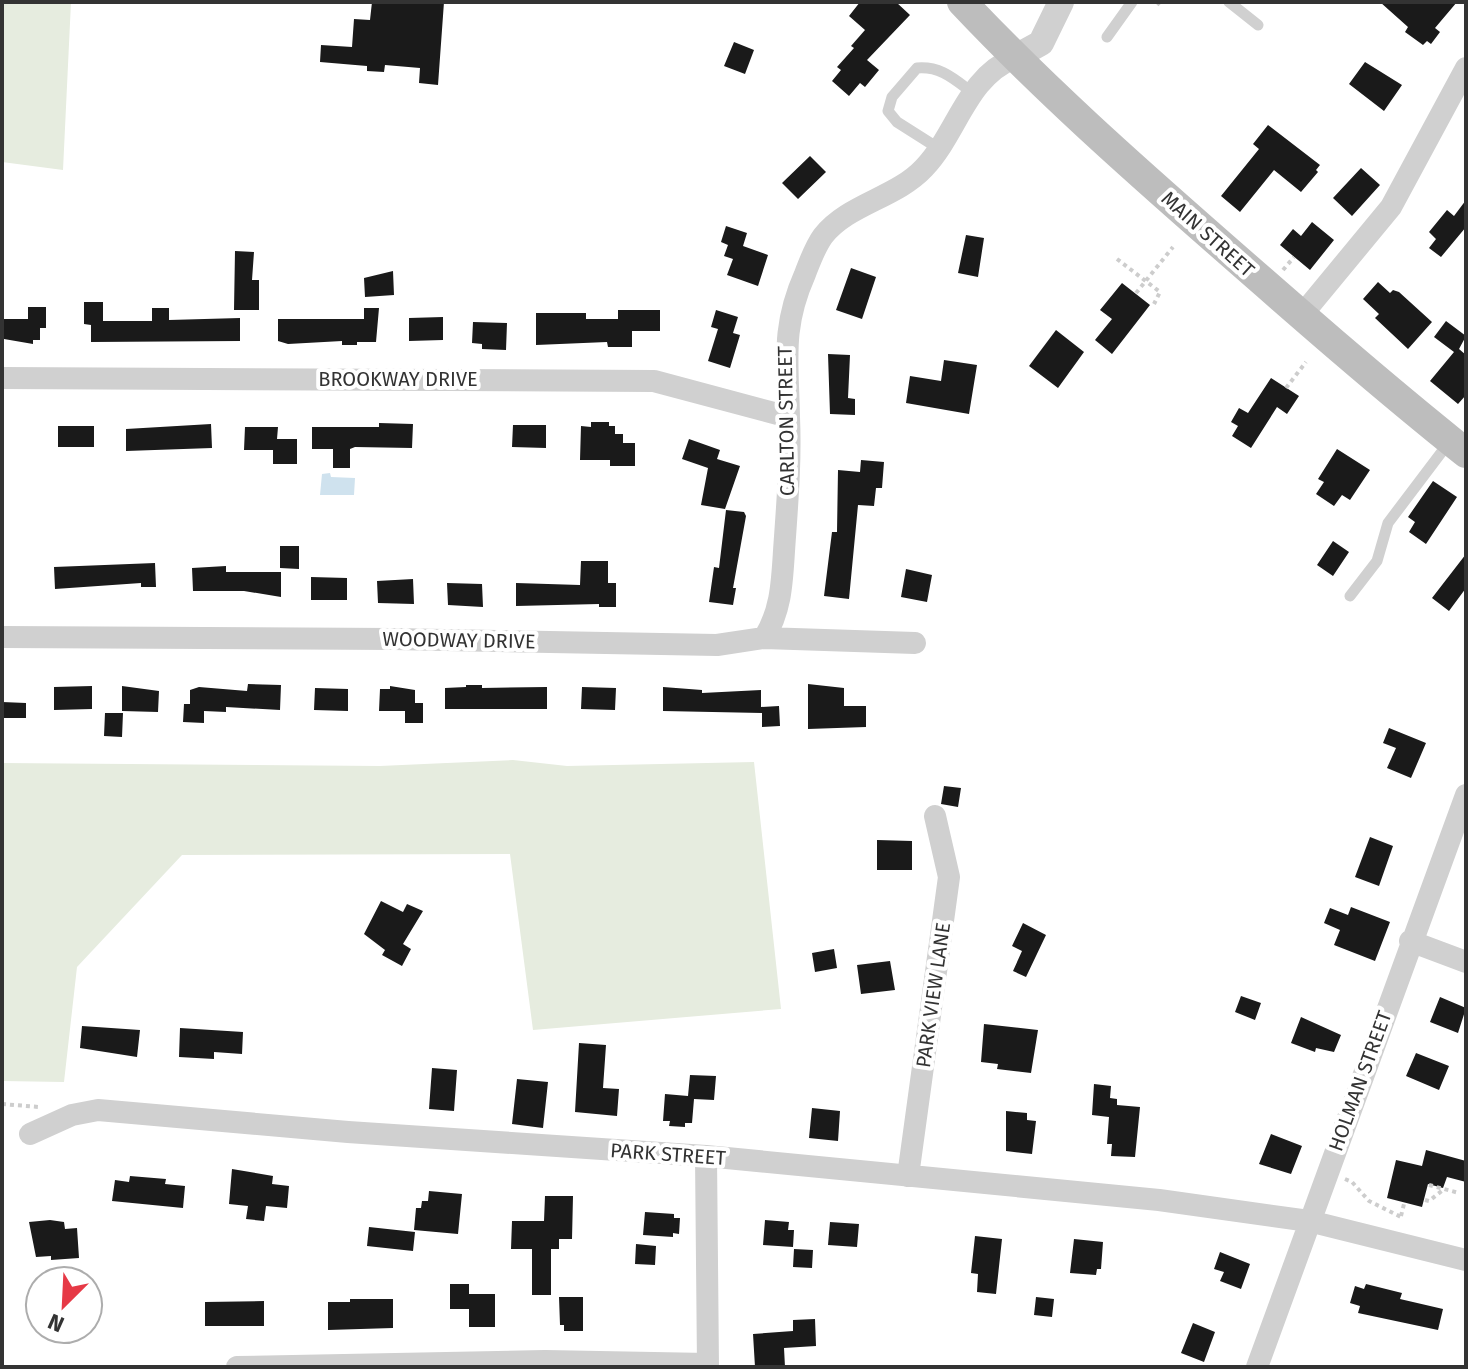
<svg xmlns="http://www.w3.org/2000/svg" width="1468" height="1369" font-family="'Fira Sans',sans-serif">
<rect width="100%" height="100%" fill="#fff"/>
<path fill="#e6ecdf" d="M2 2H71L63 170 2 162Z
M513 760 567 766 754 762 781 1009 533 1030 510 854 182 855 77 967 64 1082 2 1081V763L380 766Z"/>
<path fill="#cfe2ee" d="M330 473 331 477 355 478 354 495H320L322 474Z"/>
<path fill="#1a1a1a" d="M372 2H444L438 85 419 83 420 68 385 65 384 72 367 71V66L320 62 321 45 352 47 354 19 370 20Z
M860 2H896L910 15 867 60 879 70 865 87 860 83 849 96 832 81 841 70 837 67 854 48 851 46 865 30 849 16Z
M1380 2H1457L1435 28 1440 32 1431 44 1427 41 1423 45 1405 32 1408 27Z
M734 42 754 50 745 74 724 66Z
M1365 62 1402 85 1384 111 1349 84Z
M1268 125 1320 165 1316 170 1318 172 1301 192 1274 170 1240 212 1221 196 1259 149 1253 144Z
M810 156 826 172 798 199 782 183Z
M1361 168 1380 185 1352 216 1333 198Z
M1466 200V227L1441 257 1429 248 1436 239 1429 232 1447 210 1454 216Z
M1312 222 1334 240 1310 270 1280 245 1293 229 1301 236Z
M726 226 747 233 743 246 768 255 758 286 727 275 733 259 724 256 728 245 721 242Z
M966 235 984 238 978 277 958 273Z
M235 251 254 252 252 280H259V310H234Z
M851 268 876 277 862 319 836 310Z
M393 271 394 295 365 297 364 278Z
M1378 282 1390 293 1393 290 1399 292 1432 322 1408 349 1375 318 1379 314 1363 299Z
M1122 283 1150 305 1112 354 1095 340 1112 319 1100 310Z
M84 302H103V321H152V308H169V320L240 318V341L91 342V325L84 324Z
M28 307H46V328H40V340H33V344L4 339V319H28Z
M364 308H379L376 342H357V345H342V341L288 344 278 341V319H364Z
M618 310H660V331H632V347H608L607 342 536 345V313H586V319H618Z
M716 310 738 317 733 333 740 335 730 368 708 361 718 329 711 327Z
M443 317V340L409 341V318Z
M1446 321 1466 336 1459 349 1466 355V395L1458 404 1430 381 1454 352 1434 337Z
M473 322 507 323 506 350 482 349V344L472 343Z
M1056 330 1084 352 1058 388 1029 366Z
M828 354 850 355 848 398 855 399V415L830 414Z
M944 360 977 365 969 414 906 403 910 376 941 381Z
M1271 378 1299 396 1287 414 1277 407 1251 448 1232 436 1238 426 1231 422 1239 408 1248 413Z
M591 422H609V426H615V434H623V443H635V466H610V460H580L581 426 591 427Z
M379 423 413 424 412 448 355 447 350 449V468H333V449H312V427H379Z
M211 424 212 448 126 451V429Z
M513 425H546V448L512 447Z
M58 426H94V447H58Z
M245 427H278L277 439H297V464H273V450H244Z
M689 439 720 450 717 459 740 466 725 509 701 505 708 468 682 459Z
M1337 449 1370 470 1350 500 1342 495 1334 506 1316 494 1324 482 1318 479Z
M861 460 884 462 882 488H876L874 506 858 505 849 599 824 596 832 532H837L838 470 860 472Z
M1433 481 1457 497 1426 544 1409 532 1415 522 1408 517Z
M726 510 744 512 746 516 733 588H736L733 605 709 602 714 567 719 568Z
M1333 541 1349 552 1333 576 1317 565Z
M280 546H299V569L280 568Z
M1466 554V588L1449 611 1432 598Z
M581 561H608V583H616V607H599V604L516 606V583L580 585Z
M155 563 156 587H141V583L55 589 54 567Z
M226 566V572H281V597L244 591H193L192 568Z
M906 569 932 575 927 602 901 597Z
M311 577 347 578V600H311Z
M413 579 414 604 378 603 377 581Z
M447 583 482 584 483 607 448 605Z
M248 684 281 685 280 710 226 707V712L204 711V723L183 722 184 704H190V690L199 687 247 691Z
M808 684 844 688V706H866V727L808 729Z
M466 685H482V688L547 687V709H445V688L466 687Z
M92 686V709L54 710V687Z
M122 686 159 691 158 712 122 711Z
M390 686 415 690V703H423V723H405V711H379L380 689H390Z
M582 687 616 688 615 710 581 709Z
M663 687 702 690V693L761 690V707L779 706 780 726 762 727V713L663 711Z
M315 688 348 689V711L314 710Z
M2 702 26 703V718H2Z
M105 713H123L122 737 104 736Z
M1389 728 1426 743 1411 778 1387 768 1396 748 1383 743Z
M944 786 961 788 958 807 941 804Z
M1370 837 1393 846 1379 886 1355 877Z
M877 840 912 841V870H877Z
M381 901 403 912 407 904 423 911 403 944 411 949 402 966 382 955 385 950 364 934Z
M1351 907 1390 922 1375 961 1334 945 1340 930 1324 923 1330 908 1348 915Z
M1023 923 1046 935 1026 977 1013 971 1022 951 1012 946Z
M834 949 837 968 815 972 812 953Z
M890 961 895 990 861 994 857 965Z
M1241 996 1261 1003 1255 1020 1235 1012Z
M1440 997 1466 1008 1458 1033 1430 1022Z
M1301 1017 1341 1035 1334 1052 1316 1048 1315 1052 1291 1043Z
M984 1024 1038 1030 1031 1073 997 1069 998 1064 981 1062Z
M82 1026 140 1030 137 1057 80 1048Z
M180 1028 243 1032 242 1054 214 1052V1059L179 1057Z
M579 1043 606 1045 603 1088 619 1089 617 1116 575 1112Z
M1416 1053 1449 1066 1439 1090 1406 1076Z
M432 1068 457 1070 454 1111 429 1109Z
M690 1075 716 1076 714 1100 694 1099 692 1123H685V1127L669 1126 670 1121H663L665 1094 688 1096Z
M517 1079 548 1082 543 1128 512 1124Z
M1094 1084 1111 1086 1110 1098 1117 1099V1105L1140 1107 1135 1157 1111 1156 1112 1144H1107L1109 1117 1092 1115Z
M812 1108 840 1111 838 1141 809 1138Z
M1006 1111 1027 1113V1120L1036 1121 1032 1154 1006 1151Z
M1271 1134 1302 1146 1291 1174 1259 1164Z
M1426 1150 1466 1161V1182L1447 1177 1443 1188 1428 1184 1422 1207 1387 1198 1396 1160 1422 1166Z
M232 1169 273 1176 272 1184 289 1186 287 1208 266 1206 264 1221 246 1219 248 1206 229 1204Z
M130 1176 166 1179 165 1184 185 1186 183 1208 112 1201 115 1180 129 1182Z
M429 1191 462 1194 458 1234 414 1230 416 1208H421L422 1201H428Z
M545 1196H573L572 1239H559V1249H551V1295H532V1249H511L512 1221H544Z
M645 1212 674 1214V1218H680L679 1234 673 1233V1237L643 1235Z
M50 1220 64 1222 65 1229 77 1228 79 1258 51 1260V1256L36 1257 29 1222Z
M765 1220 789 1222 788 1230H794L793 1247 763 1245Z
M830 1222 859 1224 857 1247 828 1245Z
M369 1227 415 1232 413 1251 367 1246Z
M975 1236 1002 1239 996 1294 977 1292 978 1274 971 1273Z
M1074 1239 1103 1242 1101 1269H1097L1096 1275 1070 1273Z
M636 1244 656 1246 655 1265 635 1264Z
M794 1249 813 1250 812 1268 793 1267Z
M1220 1252 1250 1264 1241 1289 1220 1281 1224 1272 1214 1269Z
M450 1284H469V1294H495V1327H469V1309H450Z
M1366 1284 1402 1293 1400 1299 1443 1309 1438 1330 1358 1313 1360 1306 1350 1303 1355 1286 1364 1289Z
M559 1297H583V1331H564V1325H560Z
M1036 1297 1054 1299 1052 1317 1034 1315Z
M350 1299H393V1328L328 1330V1302H350Z
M264 1301V1326H205V1302Z
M815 1319 816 1346 784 1348 785 1367H755L753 1334 793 1331V1320Z
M1193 1323 1215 1332 1204 1362 1181 1353Z"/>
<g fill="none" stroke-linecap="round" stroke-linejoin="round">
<path stroke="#cdcdcd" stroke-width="4" stroke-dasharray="4 4" stroke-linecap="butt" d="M1157 2 1160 5
M1117 259 1160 292 1154 304
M1283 270 1294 257
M1136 293 1173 247
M1286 388 1306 362
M2 1104 39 1107
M1345 1179 1352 1182 1369 1201 1401 1217
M1429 1185 1459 1193
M1425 1200 1429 1201 1443 1190
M1401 1216 1404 1204"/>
<path stroke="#d0d0d0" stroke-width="11" d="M1229 2 1258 25
M1107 37 1132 2
M938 148 897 122 888 111 892 97 917 68C941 66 954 79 973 93
M1350 596 1377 561 1388 523 1450 441"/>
<path stroke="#d0d0d0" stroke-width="22" d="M1301 316 1391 207 1466 68
M2 378 654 381 789 417
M2 637 393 639 717 645 764 638 915 643
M764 638C781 611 782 583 784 551 787 507 791 462 789 417 788 361 781 328 805 274 810 261 815 247 823 236 848 204 896 198 924 168 958 132 966 78 1014 58
M1410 941 1466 962
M30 1134 72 1115 98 1110 348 1132 706 1156 1159 1200 1309 1221 1466 1260
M706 1156 708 1367
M908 1176 949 877 935 816
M237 1367 545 1361 708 1364
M1257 1367 1466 795"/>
<path stroke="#d0d0d0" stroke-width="26" d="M1014 58 1041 43 1061 2"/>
<path stroke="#bdbdbd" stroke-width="30" d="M962 2C1043 88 1131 166 1220 244 1301 315 1382 386 1466 453"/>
</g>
<g text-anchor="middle" stroke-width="8" stroke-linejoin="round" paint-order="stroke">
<g font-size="20" fill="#333" stroke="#fff">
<text transform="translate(1208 234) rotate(42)" y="7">MAIN STREET</text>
<text x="398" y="386">BROOKWAY DRIVE</text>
<text transform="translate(786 421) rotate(-91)" y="7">CARLTON STREET</text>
<text transform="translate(459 640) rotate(1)" y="7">WOODWAY DRIVE</text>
<text transform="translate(933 995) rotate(-82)" y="7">PARK VIEW LANE</text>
<text transform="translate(1360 1081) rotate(-70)" y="7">HOLMAN STREET</text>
<text transform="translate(668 1154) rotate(4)" y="7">PARK STREET</text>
</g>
</g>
<rect width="1468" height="1369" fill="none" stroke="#333333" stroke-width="8"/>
<g transform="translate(64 1305) rotate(204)"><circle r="38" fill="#ffffff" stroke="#adadad" stroke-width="2"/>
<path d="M0-6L14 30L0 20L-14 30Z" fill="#e63946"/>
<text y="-12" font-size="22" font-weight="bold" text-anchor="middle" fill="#333333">N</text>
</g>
</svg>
